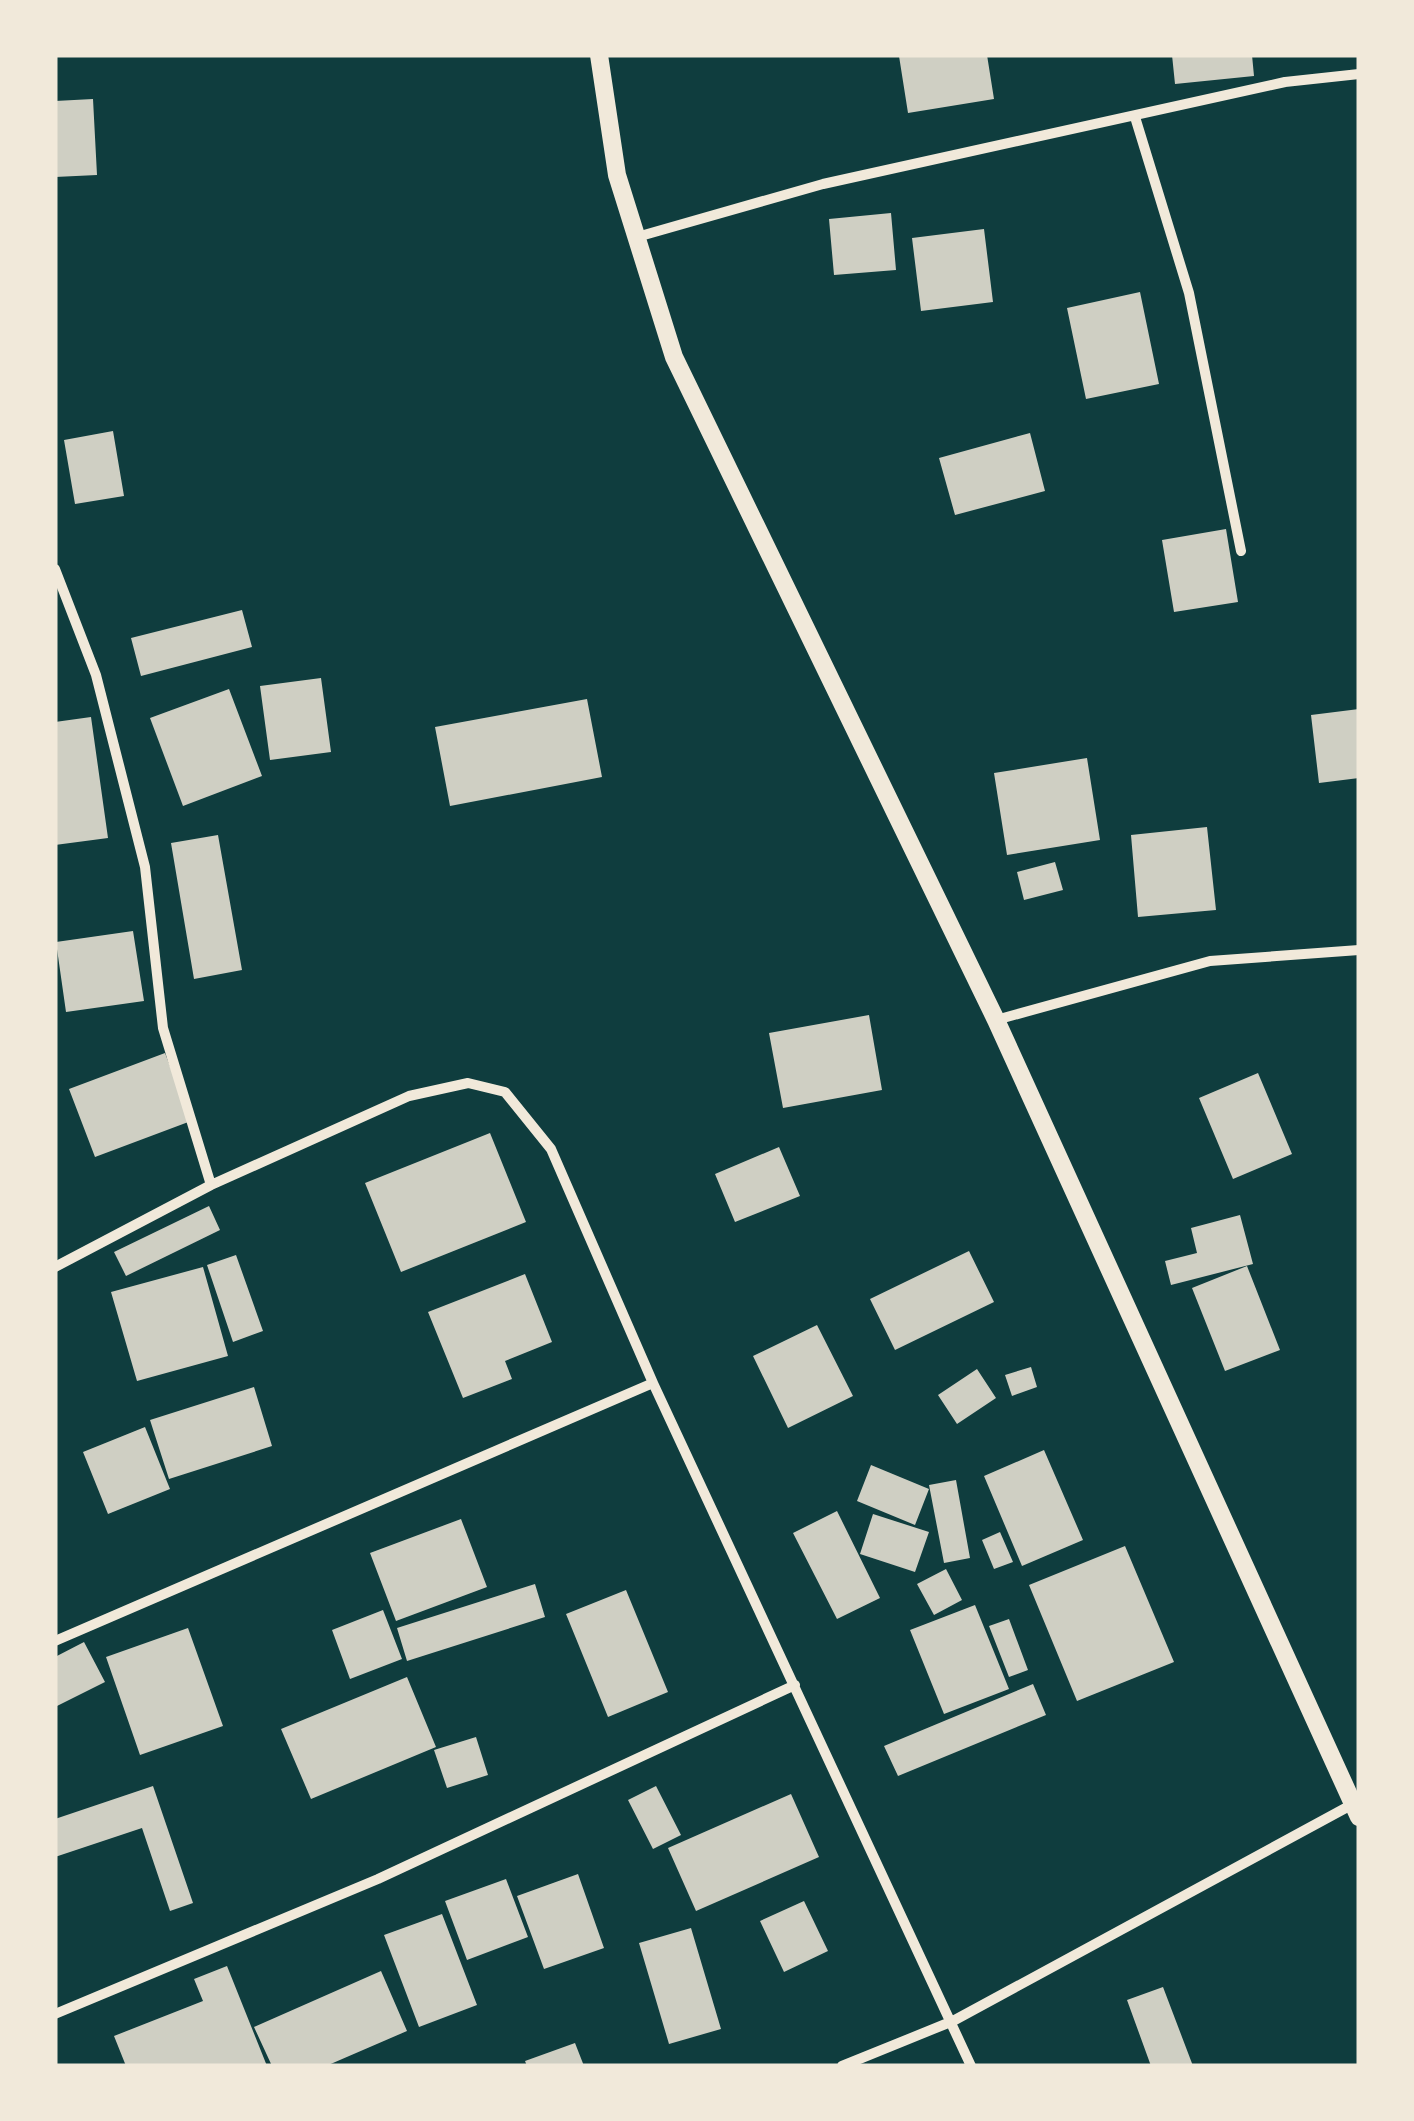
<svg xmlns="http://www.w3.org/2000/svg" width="1414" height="2121" font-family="Raleway,sans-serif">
<rect width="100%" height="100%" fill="#0f3d3e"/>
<path fill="#cfcfc3" d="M987 55 994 99 908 113 899 56Z
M1172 55H1252L1254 76 1175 84Z
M93 99 97 175 55 177V101Z
M891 213 896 270 834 275 829 219Z
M984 229 993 302 921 311 912 238Z
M1140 292 1159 384 1086 399 1067 308Z
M113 431 124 496 75 504 64 440Z
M1030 433 1045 491 955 515 939 458Z
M1226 529 1238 602 1174 612 1162 540Z
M242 610 252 647 141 676 131 638Z
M321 678 331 752 270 760 260 686Z
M229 689 262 776 183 806 150 718Z
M587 699 602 777 450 806 435 727Z
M1359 709V778L1319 783 1311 715Z
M91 717 108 838 55 845V722Z
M1087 758 1100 840 1007 855 994 773Z
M1207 827 1216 910 1138 917 1131 835Z
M218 835 242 970 194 979 171 843Z
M1055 862 1063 890 1024 900 1017 872Z
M133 931 144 1001 66 1012 56 942Z
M869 1015 882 1090 783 1108 769 1033Z
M165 1053 191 1121 95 1157 69 1089Z
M1258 1073 1292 1154 1233 1179 1199 1098Z
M490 1133 526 1222 401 1272 365 1183Z
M779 1147 800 1196 735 1222 715 1174Z
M209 1206 220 1230 126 1276 114 1252Z
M1240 1215 1253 1264 1171 1285 1165 1261 1197 1253 1191 1228Z
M969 1251 994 1302 895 1350 870 1299Z
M236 1255 263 1331 233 1342 207 1265Z
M1247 1266 1280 1350 1225 1371 1192 1288Z
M203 1267 228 1356 137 1381 111 1292Z
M525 1274 552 1342 505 1361 512 1379 463 1398 428 1312Z
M817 1325 853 1396 788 1428 753 1356Z
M1031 1367 1037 1387 1012 1396 1005 1375Z
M977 1369 996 1398 957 1424 938 1395Z
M254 1387 272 1446 169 1479 150 1420Z
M145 1427 170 1489 108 1514 83 1452Z
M1044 1450 1083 1540 1022 1566 984 1476Z
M871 1465 929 1489 915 1525 857 1501Z
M956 1480 970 1558 944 1563 929 1485Z
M837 1511 880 1598 837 1619 793 1533Z
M873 1514 929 1532 915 1572 860 1554Z
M461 1519 487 1587 396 1621 370 1553Z
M1000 1532 1013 1562 994 1569 982 1540Z
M1125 1546 1174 1662 1077 1701 1029 1585Z
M946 1569 962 1600 934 1615 917 1584Z
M535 1584 545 1617 407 1661 397 1628Z
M626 1590 668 1692 608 1717 566 1614Z
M975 1605 1009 1689 944 1714 910 1630Z
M383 1610 402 1659 350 1679 332 1630Z
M1009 1619 1028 1670 1009 1677 989 1626Z
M188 1628 223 1726 140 1755 106 1657Z
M84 1642 105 1682 55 1707V1657Z
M407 1677 436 1747 311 1799 281 1729Z
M1033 1684 1046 1715 898 1776 884 1746Z
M476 1737 488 1775 447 1788 434 1750Z
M153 1786 193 1903 170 1911 142 1828 55 1857V1819Z
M656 1786 681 1835 653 1849 628 1800Z
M791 1794 819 1857 696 1911 668 1848Z
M578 1874 604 1948 544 1969 517 1896Z
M506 1879 528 1937 467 1960 445 1901Z
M804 1901 828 1951 784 1972 760 1921Z
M442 1914 477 2005 419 2027 384 1935Z
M691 1928 721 2029 669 2044 639 1943Z
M227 1966 267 2066H126L114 2036 203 2001 194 1979Z
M381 1971 407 2031 326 2066H272L254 2027Z
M1163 1987 1193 2066H1151L1127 2000Z
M575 2043 584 2066H527L525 2061Z"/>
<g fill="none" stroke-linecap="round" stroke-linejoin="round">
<path stroke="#f1e9da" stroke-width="10" d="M1135 117 1189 293 1241 551
M637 237 823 184 1285 82 1359 74
M55 569 96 675 145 867 163 1028 211 1185
M996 1020 1210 961 1359 950
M55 1267 211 1185 409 1096 468 1083 505 1092 551 1149 653 1383 971 2066
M55 1641 653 1383
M55 2014 378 1879 795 1685
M842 2066 953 2021 1353 1804"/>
<path stroke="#f1e9da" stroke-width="18" d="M599 55 617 175 674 357 996 1020 1359 1817"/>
</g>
<rect width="1414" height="2121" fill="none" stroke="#f1e9da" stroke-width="115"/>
</svg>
